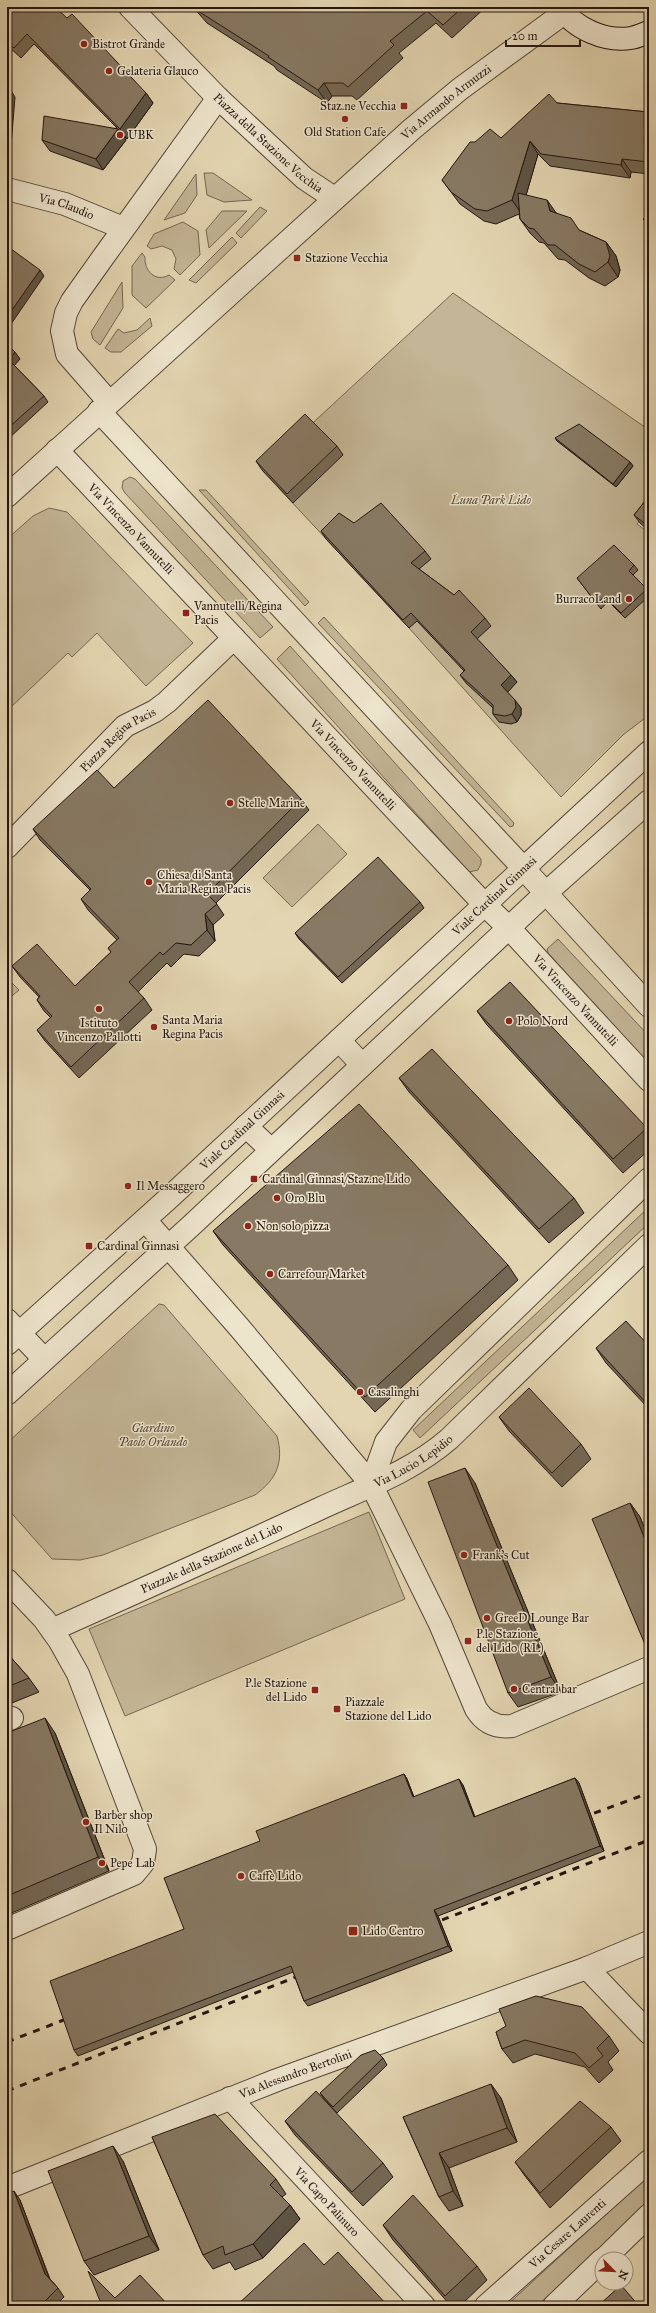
<svg xmlns="http://www.w3.org/2000/svg" width="656" height="2313" font-family="'IM FELL Great Primer',serif">
<rect width="100%" height="100%" fill="#e3d5b1"/>
<filter id="stains"><feTurbulence type="fractalNoise" baseFrequency=".005" numOctaves="4"/><feColorMatrix values="0 0 0 0 .2 0 0 0 0 .09 0 0 0 0 .02 0 0 0 .5 -.17"/></filter>
<radialGradient id="worn" r=".72"><stop offset=".6" stop-color="#630" stop-opacity="0"/><stop offset="1" stop-color="#630" stop-opacity=".3"/></radialGradient>
<path fill="#c3b595" stroke="#746652" d="M204 173H213L252 200 224 202 207 195Z
M196 174 197 195 185 213 164 220Z
M260 207 267 211 241 238 236 233Z
M222 211H247L209 248 206 230Z
M183 222 198 231 200 255 180 275 174 269 176 259 172 250 162 246 151 249 147 246 154 234Z
M232 237 237 243 196 283 189 280Z
M142 253 145 257C144 270 155 283 169 275L175 280 146 308 132 295V266Z
M122 282 123 308 100 345 93 339 91 332Z
M453 293 649 430V499L647 512 637 524 649 533V715L623 735 561 797 409 628 262 470Z
M150 318 152 326 121 352H111L105 348 118 329 124 333 137 330Z
M130 477 135 479 273 627 260 638 125 493 122 488 123 481Z
M199 490H206L309 602 305 606Z
M49 508 67 512 193 643 146 686 97 633 72 657 68 653 11 707 7 703V539L33 516Z
M324 617 514 823 513 826 510 827 318 623Z
M290 646 481 859V864L478 870 469 872 277 659Z
M318 824 347 854 292 907 263 878Z
M558 939 649 1036V1064L548 953 547 949Z
M7 978 19 990 7 1000Z
M649 1207V1223L420 1438 413 1430Z
M159 1304 164 1305 277 1436C284 1462 277 1479 255 1495L103 1555 80 1560 52 1559 7 1508V1443Z
M369 1512 405 1599 125 1716 89 1629Z
M649 2175V2203L537 2306H506Z"/>
<g fill="none" stroke-linecap="round" stroke-linejoin="round">
<defs>
<g id="minor">
<path id="s1" d="M130 7 218 98 304 178 334 198"/>
<path id="s2" d="M7 189 65 204 123 228"/>
<path d="M109 402 67 354 62 331 66 313 72 301 104 256 218 98"/>
<path d="M99 411 524 869"/>
<path id="s3" d="M57 450 485 905 509 928 649 1080"/>
<path id="s4" d="M7 496 412 129 460 89 564 13"/>
<path id="s5" d="M7 847 125 726 155 711 167 702 234 638"/>
<path d="M339 1040 362 1065"/>
<path d="M246 1126 271 1150"/>
<path d="M145 1220 238 1326 371 1484 440 1624 476 1709C484 1722 496 1728 512 1726L649 1668"/>
<path d="M7 1320 44 1359"/>
<path d="M371 1484 386 1442 411 1410 649 1179"/>
<path d="M7 1580 44 1619 59 1640 78 1674 145 1849 143 1863 134 1874 7 1929"/>
<path id="s6" d="M52 1630C141 1590 231 1550 319 1509 364 1488 411 1472 449 1439L649 1245"/>
<path d="M7 1720 12 1718"/>
<path d="M649 1942 587 1968 649 2033"/>
<path id="s7" d="M230 2098 424 2306"/>
<path id="s8" d="M7 2188 277 2080 587 1968"/>
<path d="M604 2259 649 2215"/>
<path id="s9" d="M486 2306 649 2161"/>
<path d="M554 2306 602 2260"/>
</g>
<g id="tertiary">
<path d="M524 869 649 1006"/>
<path id="s10" d="M7 1344 170 1197 649 752"/>
<path d="M7 1394 194 1223 547 892 649 801"/>
</g>
<path id="secondary" d="M561 7C574 29 606 42 631 38 637 37 643 34 649 32"/>
</defs>
<use href="#minor" stroke="#544638" stroke-width="24"/>
<use href="#tertiary" stroke="#544638" stroke-width="24"/>
<use href="#secondary" stroke="#24160f" stroke-width="24"/>
<use href="#minor" stroke="#ede4cc" stroke-width="22"/>
<use href="#tertiary" stroke="#ede4cc" stroke-width="22"/>
<use href="#secondary" stroke="#ede4cc" stroke-width="22"/>
<path stroke="#24160f" stroke-width="3" stroke-dasharray="7 7" stroke-linecap="butt" d="M581 1818 649 1793
M429 1925 649 1840
M7 2042 74 2016
M7 2091 306 1973"/>
</g>
<path fill="#746855" stroke="#24160f" d="M7 7 146 93 153 103 127 139 121 133 126 140 103 170 50 151 42 140 117 128 34 44 21 58 7 45Z
M193 7H486L452 38 436 23 399 53 403 58 357 100 352 96H332L327 103 277 70 274 66 207 23Z
M557 103 648 112 649 111V174L631 172 630 178 550 166 538 154 526 195 556 213 579 230 606 242 616 256 620 270 618 277 605 286 589 278 565 260 558 259 544 243 539 242 530 233 520 219 519 214 496 224 484 221 460 204 442 180 501 138Z
M7 344 20 359 14 365 44 396 48 402 7 440Z
M555 438 630 462 633 466 616 487 557 441Z
M337 446 343 455 293 503 262 470 256 461Z
M649 496V531L640 523 634 515Z
M354 523 425 551 431 559 419 569 485 618 491 626 477 639 511 675 517 682 507 692 521 708V715L517 722 511 724 499 722 493 714V708L466 683 460 675 464 671 417 621 409 628 326 539 321 531Z
M634 565 638 570 633 575 647 589 649 592V596L625 618 608 601 601 609 577 578Z
M114 788 301 799 309 810 216 903 224 915 213 925 215 941 199 956 184 954 171 967 167 963 138 992 144 998 152 1010 79 1078 45 1041 37 1030 51 1018 44 1011 37 1000 39 997 20 977 12 966 75 986 111 952 108 948 117 940 88 910 81 899 90 890 40 840 33 829Z
M420 902 424 908 342 983 299 939 295 933Z
M477 1011 647 1128 649 1130V1150L623 1173 487 1025Z
M399 1078 574 1198 584 1213 549 1243 409 1092Z
M213 1231 508 1265 518 1280 375 1412 223 1245Z
M649 1346V1409L606 1363 596 1348Z
M499 1417 581 1444 591 1459 562 1487 509 1431Z
M475 1483 561 1692 518 1707 508 1693Z
M630 1503 640 1517 649 1539V1650L644 1642Z
M7 1653 29 1678 39 1692 7 1705Z
M7 1733H55L109 1871 7 1915Z
M404 1774 407 1779 414 1797 463 1785 475 1817 575 1778 579 1783 604 1851 438 1916 452 1951 308 2006 304 2001 293 1972 78 2056 74 2050 184 1929 260 1841Z
M496 2032 609 2036 619 2051 608 2062 613 2070 599 2083 585 2067 535 2054 513 2063 502 2049Z
M383 2058 387 2065 337 2113 324 2099 320 2093Z
M501 2098 517 2142 449 2168 463 2206 449 2211 439 2197 403 2117Z
M285 2121 383 2163 393 2177 363 2206 295 2135Z
M611 2127 621 2141 550 2208 525 2176 515 2162Z
M152 2137 276 2179 286 2194 282 2197 290 2205 300 2219 263 2258 235 2270 230 2262 213 2269 203 2255Z
M123 2161 159 2250 94 2275 84 2261Z
M20 2200 50 2279 58 2288 64 2297 55 2306H7Z
M383 2225 477 2266 487 2280 460 2306H451L393 2240Z"/>
<path fill="#5e5545" stroke="#24160f" d="M324 83 332 96 327 103 318 90Z
M10 89 15 97 10 158 7 154V120Z
M146 93 153 103 127 139 120 129Z
M118 129 126 140 103 170 96 159Z
M530 141 538 154 521 213 512 200Z
M622 159 631 172 630 178 621 165Z
M547 200 557 214 550 211Z
M606 242 616 256 620 270 618 277 608 262Z
M40 270 44 276 7 330V317Z
M15 352 20 359 14 366 9 360Z
M630 462 633 466 616 487 613 484Z
M511 675 517 682 507 693 501 685Z
M515 700 521 708V715L517 722 512 714Z
M205 914 213 925 215 941 207 930Z
M465 1468 475 1483 561 1692 551 1677Z
M630 1503 640 1517 649 1539V1549Z
M45 1718 55 1733 109 1871 98 1857Z
M404 1774 407 1779 416 1803 413 1797Z
M575 1778 579 1783 604 1851 600 1846Z
M459 1779 463 1785 477 1823 474 1817Z
M434 1910 438 1916 452 1951 448 1946Z
M491 2084 501 2098 517 2142 507 2128Z
M113 2146 123 2161 159 2250 149 2236Z
M439 2153 449 2168 463 2206 453 2191Z
M14 2191 20 2200 51 2283 45 2274Z
M290 2205 300 2219 263 2258 253 2244Z"/>
<path fill="#877963" stroke="#24160f" d="M7 7H55L67 18 72 14 146 93 120 129 27 34 14 48 7 42Z
M195 7H463L443 25 427 11 390 41 394 45 348 87 343 83H324L318 90 268 57 269 56 198 11Z
M7 89H10L7 120Z
M549 94 557 103 648 112 649 111V162L622 159 621 165 541 154 530 141 512 200 487 211 475 209 451 192 442 180 470 142H475L490 129 501 138Z
M44 116 118 129 96 159 42 140Z
M518 193 547 200 550 211 571 218 579 230 606 242 610 256 608 262 595 272 579 264 555 245H548L534 229 529 228 520 219Z
M649 215V226L643 219Z
M7 246 40 270 7 317Z
M7 344 15 352 9 360 44 396 7 429Z
M305 414 337 446 287 494 256 461Z
M579 424 630 462 613 484 555 438Z
M649 496V527L634 515Z
M381 503 425 551 411 563 454 595 459 590 485 618 471 632 511 675 501 685 515 700 516 707 512 714 505 716 493 714V705L460 675 465 670 411 613 403 620 321 531 339 513 354 523Z
M614 545 634 565 629 571 647 589 621 613 604 596 597 604 577 578Z
M208 700 301 799 207 894 217 904 205 914 207 930 191 945 176 943 163 955 160 952 129 982 144 998 71 1067 37 1030 52 1016 37 1000 40 996 12 966 37 944 75 986 111 952 108 948 119 938 81 899 91 889 33 829 97 770 114 788Z
M378 857 420 902 338 977 295 933Z
M510 982 647 1128 613 1159 477 1011Z
M432 1049 574 1198 539 1229 399 1078Z
M359 1104 508 1265 365 1397 213 1231Z
M626 1321 649 1346V1406L596 1348Z
M529 1388 581 1444 552 1473 499 1417Z
M465 1468 551 1677 508 1693 428 1482Z
M630 1503 649 1549V1640L644 1642 592 1519Z
M7 1653 29 1678 7 1687Z
M45 1718 98 1857 7 1896V1733Z
M404 1774 413 1797 459 1779 474 1817 575 1778 600 1846 434 1910 448 1946 304 2001 291 1966 74 2050 50 1981 184 1929 164 1878 260 1841 256 1831Z
M536 1996 582 2007 609 2036 597 2048 603 2056 589 2068 575 2053 525 2040 502 2049 496 2032 506 2026 499 2009Z
M375 2050 383 2058 333 2107 320 2093 361 2055Z
M491 2084 507 2128 439 2153 453 2191 439 2197 403 2117Z
M316 2091 383 2163 352 2192 285 2121Z
M580 2101 611 2127 540 2193 515 2162Z
M215 2114 276 2179 270 2185 290 2205 253 2244 225 2255 223 2246 203 2255 152 2137Z
M113 2146 149 2236 84 2261 48 2171Z
M14 2191 45 2274 58 2288 40 2306H7V2194Z
M413 2195 477 2266 445 2296 383 2225Z
M304 2243 324 2265 338 2252 388 2306H236Z
M88 2271 115 2298 140 2275 169 2306H102Z
M621 2285 639 2306H598Z"/>
<g fill="#8f2418" stroke="#ede4cc" stroke-width="1.5">
<circle cx="84" cy="44" r="4"/>
<circle cx="109" cy="71" r="4"/>
<rect x="400" y="102" width="8" height="8" rx="2"/>
<circle cx="345" cy="119" r="4"/>
<circle cx="120" cy="135" r="4"/>
<rect x="293" y="254" width="8" height="8" rx="2"/>
<circle cx="629" cy="599" r="4"/>
<rect x="182" y="609" width="8" height="8" rx="2"/>
<circle cx="230" cy="803" r="4"/>
<circle cx="149" cy="882" r="4"/>
<circle cx="99" cy="1009" r="4"/>
<circle cx="509" cy="1021" r="4"/>
<circle cx="154" cy="1027" r="4"/>
<rect x="250" y="1175" width="8" height="8" rx="2"/>
<circle cx="128" cy="1186" r="4"/>
<circle cx="277" cy="1198" r="4"/>
<circle cx="248" cy="1226" r="4"/>
<rect x="85" y="1242" width="8" height="8" rx="2"/>
<circle cx="270" cy="1274" r="4"/>
<circle cx="360" cy="1392" r="4"/>
<circle cx="464" cy="1555" r="4"/>
<circle cx="487" cy="1618" r="4"/>
<rect x="464" y="1637" width="8" height="8" rx="2"/>
<circle cx="514" cy="1689" r="4"/>
<rect x="311" y="1686" width="8" height="8" rx="2"/>
<rect x="333" y="1705" width="8" height="8" rx="2"/>
<circle cx="86" cy="1822" r="4"/>
<circle cx="102" cy="1863" r="4"/>
<circle cx="241" cy="1876" r="4"/>
<rect x="348" y="1926" width="10" height="10" rx="2"/>
</g>
<g text-anchor="middle" stroke-width="3" stroke-linejoin="round" paint-order="stroke">
<g font-size="12" fill="#24160f" stroke="#ede4cc" text-anchor="start">
<text x="92" y="48">Bistrot Grande</text>
<text x="117" y="75">Gelateria Glauco</text>
<text x="396" y="110" text-anchor="end">Staz.ne Vecchia</text>
<text x="345" y="136" text-anchor="middle">Old Station Cafe</text>
<text x="128" y="139">UBK</text>
<text x="305" y="262">Stazione Vecchia</text>
<text x="621" y="603" text-anchor="end">BurracoLand</text>
<text x="194" y="610">Vannutelli/Regina<tspan x="194" dy="14">Pacis</tspan></text>
<text x="238" y="807">Stelle Marine</text>
<text x="157" y="879">Chiesa di Santa<tspan x="157" dy="14">Maria Regina Pacis</tspan></text>
<text x="162" y="1024">Santa Maria<tspan x="162" dy="14">Regina Pacis</tspan></text>
<text x="517" y="1025">Polo Nord</text>
<text x="99" y="1027" text-anchor="middle">Istituto<tspan x="99" dy="14">Vincenzo Pallotti</tspan></text>
<text x="262" y="1183">Cardinal Ginnasi/Staz.ne Lido</text>
<text x="136" y="1190">Il Messaggero</text>
<text x="285" y="1202">Oro Blu</text>
<text x="256" y="1230">Non solo pizza</text>
<text x="97" y="1250">Cardinal Ginnasi</text>
<text x="278" y="1278">Carrefour Market</text>
<text x="368" y="1396">Casalinghi</text>
<text x="472" y="1559">Frank's Cut</text>
<text x="495" y="1622">GreeD Lounge Bar</text>
<text x="476" y="1638">P.le Stazione<tspan x="476" dy="14">del Lido (RL)</tspan></text>
<text x="307" y="1687" text-anchor="end">P.le Stazione<tspan x="307" dy="14">del Lido</tspan></text>
<text x="522" y="1693">Central bar</text>
<text x="345" y="1706">Piazzale<tspan x="345" dy="14">Stazione del Lido</tspan></text>
<text x="94" y="1819">Barber shop<tspan x="94" dy="14">Il Nilo</tspan></text>
<text x="110" y="1867">Pepe Lab</text>
<text x="249" y="1880">Caffè Lido</text>
<text x="362" y="1935">Lido Centro</text>
</g>
<g font-size="12" fill="#24160f" stroke="#ede4cc">
<text dy="4" stroke="none"><textPath href="#s4" startOffset="590">Via Armando Armuzzi</textPath></text>
<text dy="4" stroke="none"><textPath href="#s1" startOffset="194">Piazza della Stazione Vecchia</textPath></text>
<text dy="4" stroke="none"><textPath href="#s2" startOffset="62">Via Claudio</textPath></text>
<text dy="4" stroke="none"><textPath href="#s3" startOffset="108">Via Vincenzo Vannutelli</textPath></text>
<text dy="4" stroke="none"><textPath href="#s5" startOffset="155">Piazza Regina Pacis</textPath></text>
<text dy="4" stroke="none"><textPath href="#s3" startOffset="432">Via Vincenzo Vannutelli</textPath></text>
<text dy="4" stroke="none"><textPath href="#s10" startOffset="662">Viale Cardinal Ginnasi</textPath></text>
<text dy="4" stroke="none"><textPath href="#s3" startOffset="756">Via Vincenzo Vannutelli</textPath></text>
<text dy="4" stroke="none"><textPath href="#s10" startOffset="318">Viale Cardinal Ginnasi</textPath></text>
<text dy="4" stroke="none"><textPath href="#s6" startOffset="399">Via Lucio Lepidio</textPath></text>
<text dy="4" stroke="none"><textPath href="#s6" startOffset="175">Piazzale della Stazione del Lido</textPath></text>
<text dy="4" stroke="none"><textPath href="#s8" startOffset="310">Via Alessandro Bertolini</textPath></text>
<text dy="4" stroke="none"><textPath href="#s7" startOffset="142">Via Capo Palinuro</textPath></text>
<text dy="4" stroke="none"><textPath href="#s9" startOffset="109">Via Cesare Laurenti</textPath></text>
</g>
<g font-size="12" font-style="italic" fill="#544637" stroke="#ede4cc">
<text x="491" y="504">Luna Park Lido</text>
<text x="153" y="1432">Giardino<tspan x="153" dy="14">Paolo Orlando</tspan></text>
</g>
</g>
<rect width="656" height="2313" fill="none" stroke="#e3d5b1" stroke-width="24"/>
<rect x="8" y="8" width="640" height="2297" fill="none" stroke="#24160f" stroke-width="2"/>
<rect x="12" y="12" width="632" height="2289" fill="none" stroke="#24160f"/>
<g transform="translate(614 2271) rotate(114)"><circle r="19" fill="#ede4cc" stroke="#9d9280"/>
<path d="M0-3L7 15L0 10L-7 15Z" fill="#8f2418"/>
<text y="-6" font-size="11" font-weight="bold" text-anchor="middle" fill="#24160f">N</text>
</g>
<path d="M506 40v6h74v-6" fill="none" stroke="#24160f" stroke-width="2"/>
<text x="512" y="40" font-size="12" fill="#24160f" stroke="#ede4cc" stroke-width="3" paint-order="stroke">20 m</text>
<rect width="100%" height="100%" filter="url(#stains)"/>
<rect width="100%" height="100%" fill="url(#worn)"/>
</svg>
